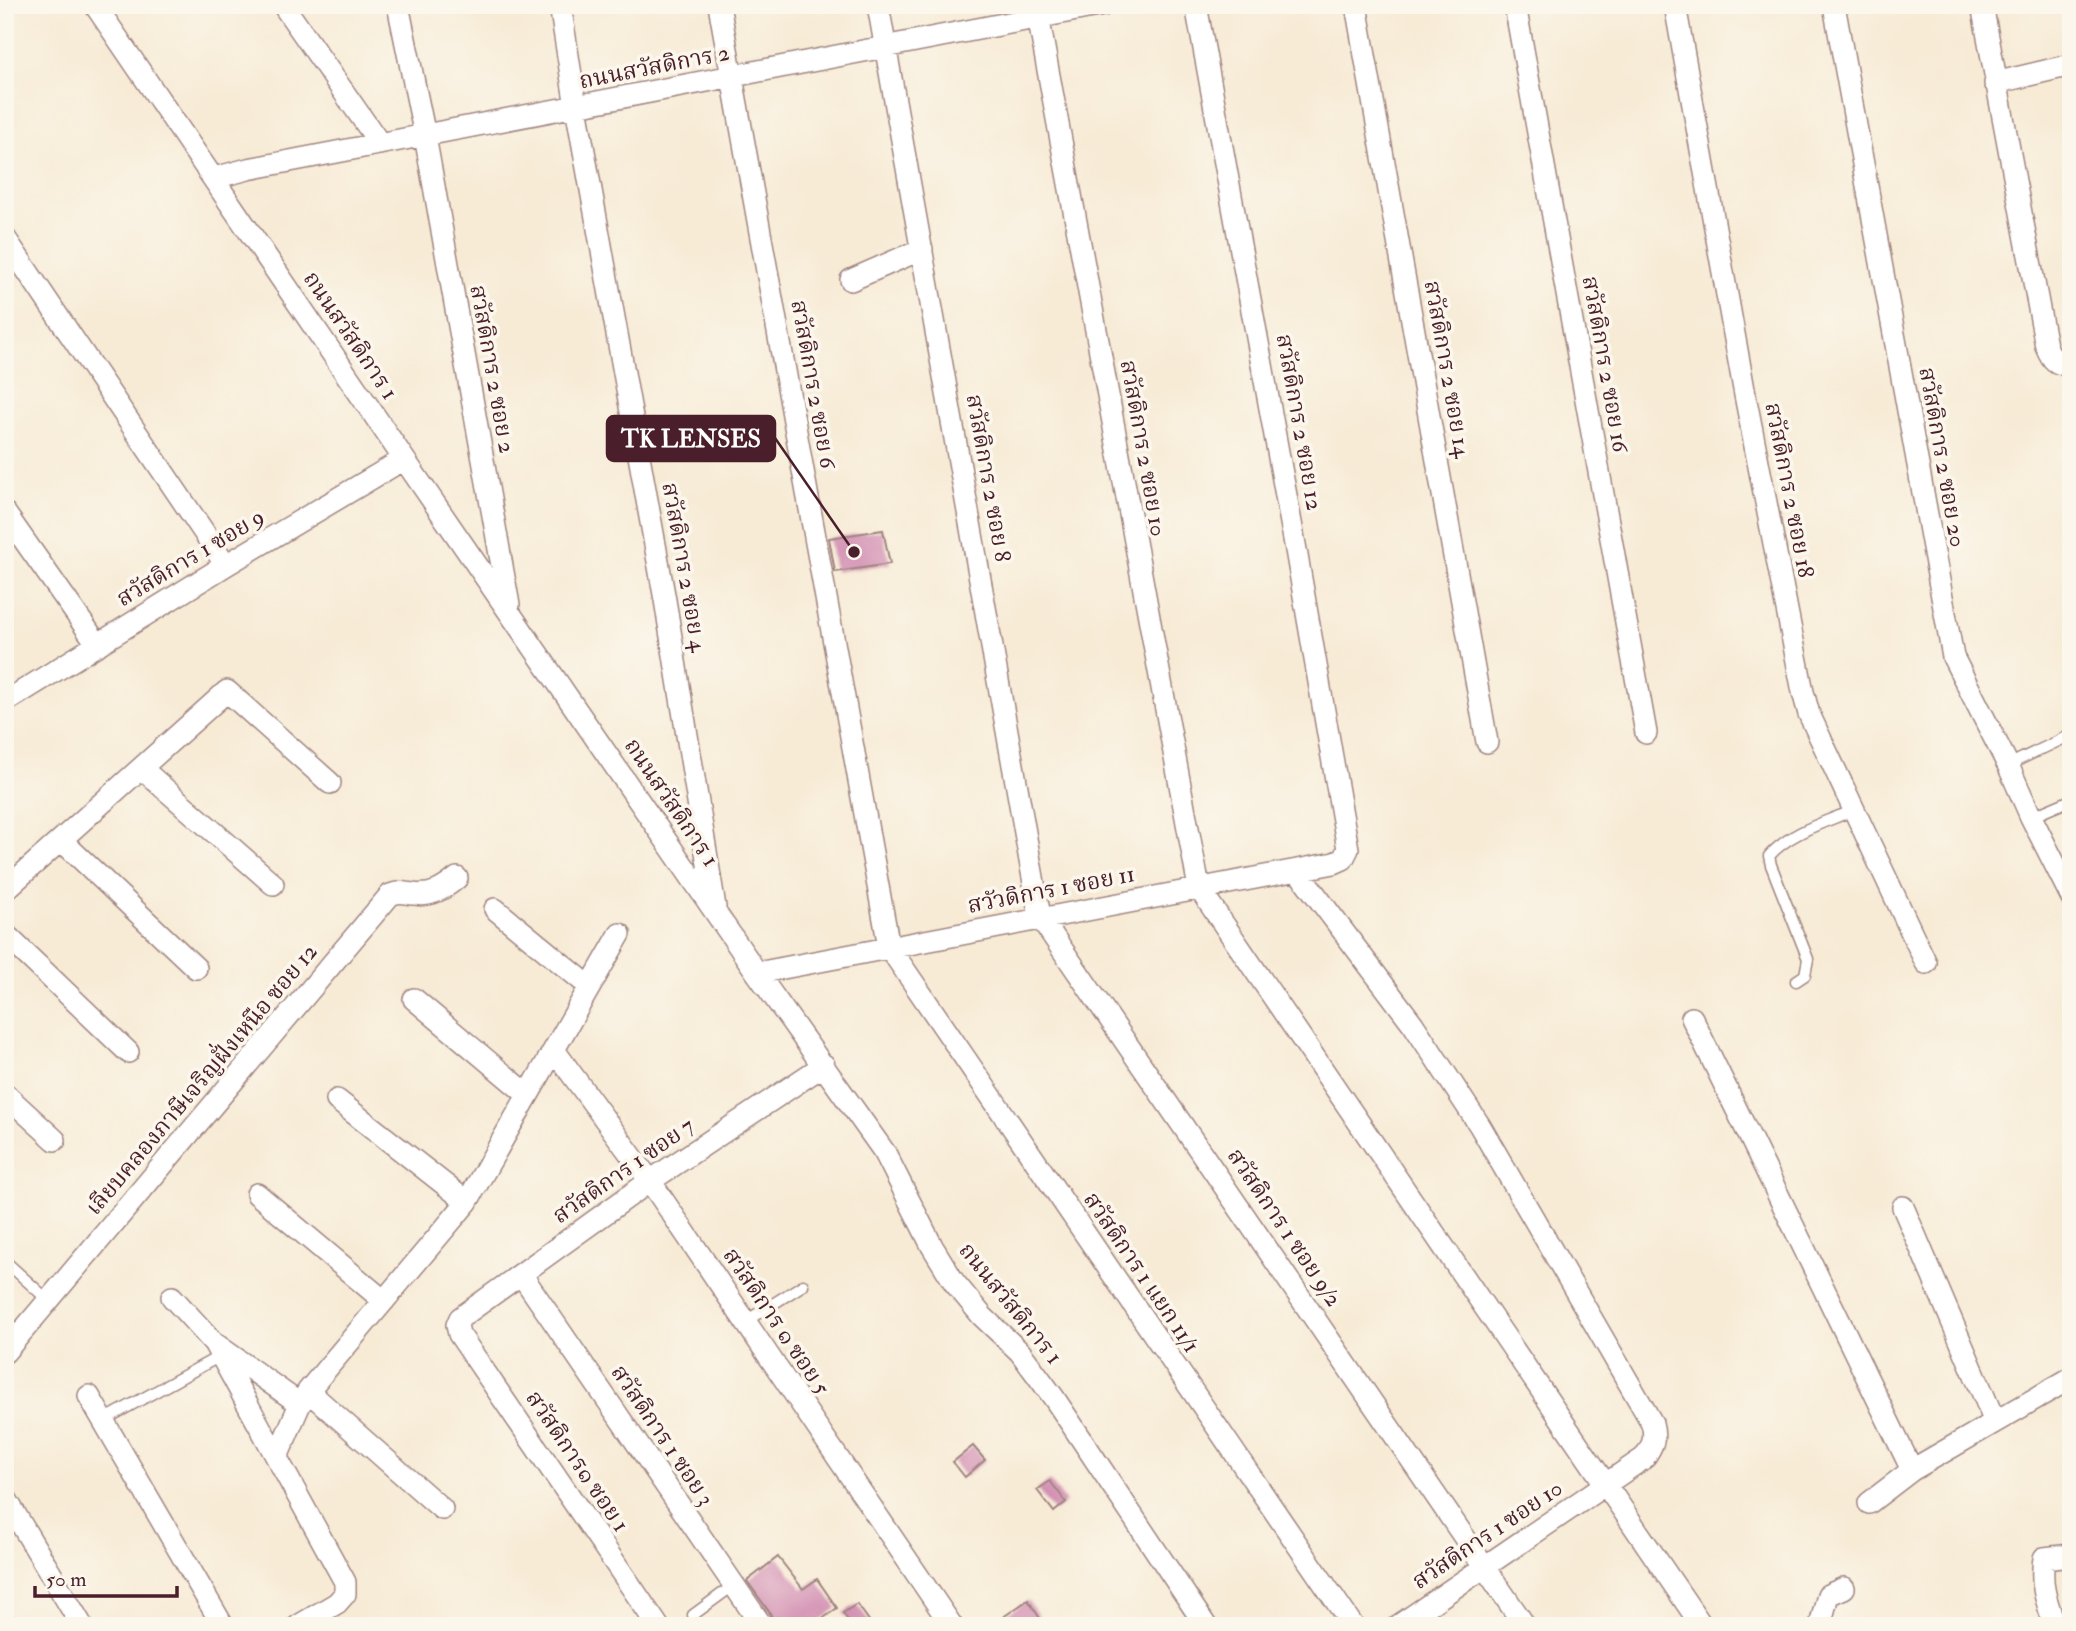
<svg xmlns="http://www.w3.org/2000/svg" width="2076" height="1631" font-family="'IM FELL Double Pica','Noto Serif Thai',serif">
<rect width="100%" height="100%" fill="#fbf7ec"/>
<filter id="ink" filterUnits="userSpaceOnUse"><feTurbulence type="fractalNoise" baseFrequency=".0143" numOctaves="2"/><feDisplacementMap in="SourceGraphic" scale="14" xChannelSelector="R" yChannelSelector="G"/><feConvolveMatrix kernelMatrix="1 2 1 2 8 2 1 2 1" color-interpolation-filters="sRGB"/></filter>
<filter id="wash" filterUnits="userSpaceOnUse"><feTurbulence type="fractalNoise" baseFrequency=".00686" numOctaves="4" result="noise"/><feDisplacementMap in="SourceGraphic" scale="28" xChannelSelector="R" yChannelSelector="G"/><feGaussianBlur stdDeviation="1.57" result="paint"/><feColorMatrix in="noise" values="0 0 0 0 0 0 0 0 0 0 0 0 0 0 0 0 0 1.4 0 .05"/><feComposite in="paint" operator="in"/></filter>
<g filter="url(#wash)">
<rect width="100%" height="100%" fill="#f7ebd6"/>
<g id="blocks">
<path fill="#d390b3" d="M883 530 890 564 835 572 829 538Z
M973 1446 985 1460 965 1477 953 1462Z
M1050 1481 1066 1502 1054 1512 1037 1490Z
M778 1557 803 1589 817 1579 837 1608 813 1626H775L770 1613 747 1581Z
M1028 1600 1045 1626H990Z
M857 1604 873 1626H852L843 1613Z"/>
</g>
</g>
<g filter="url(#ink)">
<use href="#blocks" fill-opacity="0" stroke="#a08580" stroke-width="2"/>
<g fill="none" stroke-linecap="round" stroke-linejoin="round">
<defs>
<path id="lane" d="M2008 765 2071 735
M2031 817 2071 800
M1796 981 1805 975 1808 959 1771 865 1769 856C1790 832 1826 822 1854 810
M5 1261 49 1301
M746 1321 803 1285
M104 1420 220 1356
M693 1615 734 1585"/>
<path id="street" d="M95 5 404 459 757 973 885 1153 932 1246 954 1282 982 1316 1020 1352 1054 1398 1206 1626
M283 5 380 144
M398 5 425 136 509 605
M560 5 576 107 665 600 715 907
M719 5 889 947 1353 1626
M878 5 1040 917 1525 1626
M1036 5 1199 888 1702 1626
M1356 5 1487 742
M1515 5 1646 733
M1675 5 1745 395 1803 692 1809 714 1926 963
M1834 5 1953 657 2008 765 2031 817 2071 896
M1982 5 2046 346C2052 360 2055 365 2071 365
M1995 83 2071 65
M214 178 248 169 1103 5
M5 238 226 565
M851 280 922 249
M5 513 98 645
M5 702 226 565 404 459
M141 768 273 884
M61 840 196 968
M1297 870 1413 1024 1480 1126 1652 1423C1656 1439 1653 1445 1644 1458L1398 1626
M5 890 227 691 330 783
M495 909 590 987
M5 934 128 1052
M757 973 1334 863 1343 859 1348 849 1296 550 1196 5
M414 999 528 1095
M1692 1018 1912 1470
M554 1050 650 1181 952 1626
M5 1094 55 1140
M337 1100 467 1202
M257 1194 384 1301
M1903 1207 1995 1422
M521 1274 762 1626
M172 1297 214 1343 300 1404
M214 1343 345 1582V1594L337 1603 298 1626
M5 1352 390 895C399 891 404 893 413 894 431 897 444 889 457 878
M308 1391 442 1509
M89 1396 223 1626
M277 1457 300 1404 308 1391 467 1202 620 934
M5 1497 82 1626
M1869 1503 1912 1470 2071 1378
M658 1626 459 1334 457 1325 460 1318 650 1181 824 1065
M1820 1626 1828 1595 1844 1588
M2055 1626C2046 1600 2040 1585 2044 1558L2071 1555"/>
</defs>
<use href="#lane" stroke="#a08580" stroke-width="13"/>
<use href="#street" stroke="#a08580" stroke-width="24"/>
<use href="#lane" stroke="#fff" stroke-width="10"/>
<use href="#street" stroke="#fff" stroke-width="21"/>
</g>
</g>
<g text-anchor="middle" stroke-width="7" stroke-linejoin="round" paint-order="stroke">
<g font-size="23" fill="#4a1f2b" stroke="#fbf7ec">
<text transform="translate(654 66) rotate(-11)" y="8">ถนนสวัสดิการ 2</text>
<text transform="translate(351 335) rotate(56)" y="8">ถนนสวัสดิการ 1</text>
<text transform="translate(1606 364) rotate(80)" y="8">สวัสดิการ 2 ซอย 16</text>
<text transform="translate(493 369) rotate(80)" y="8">สวัสดิการ 2 ซอย 2</text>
<text transform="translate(1448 369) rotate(80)" y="8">สวัสดิการ 2 ซอย 14</text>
<text transform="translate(814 384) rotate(80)" y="8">สวัสดิการ 2 ซอย 6</text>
<text transform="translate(1300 422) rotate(80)" y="8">สวัสดิการ 2 ซอย 12</text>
<text transform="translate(1144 448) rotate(80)" y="8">สวัสดิการ 2 ซอย 10</text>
<text transform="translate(1943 457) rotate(80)" y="8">สวัสดิการ 2 ซอย 20</text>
<text transform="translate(989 478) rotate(80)" y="8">สวัสดิการ 2 ซอย 8</text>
<text transform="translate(1790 490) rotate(79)" y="8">สวัสดิการ 2 ซอย 18</text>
<text transform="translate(190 557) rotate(-31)" y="8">สวัสดิการ 1 ซอย 9</text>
<text transform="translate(685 567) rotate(80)" y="8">สวัสดิการ 2 ซอย 4</text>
<text transform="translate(672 802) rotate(56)" y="8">ถนนสวัสดิการ 1</text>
<text transform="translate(1051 889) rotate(-11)" y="8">สวัวดิการ 1 ซอย 11</text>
<text transform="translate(201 1079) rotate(-50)" y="8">เลียบคลองภาษีเจริญฝั่งเหนือ ซอย 12</text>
<text transform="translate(623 1170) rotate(-35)" y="8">สวัสดิการ 1 ซอย 7</text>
<text transform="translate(1285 1227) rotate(56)" y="8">สวัสดิการ 1 ซอย 9/2</text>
<text transform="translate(1142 1272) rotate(56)" y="8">สวัสดิการ 1 แยก 11/1</text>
<text transform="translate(1011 1303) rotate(51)" y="8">ถนนสวัสดิการ 1</text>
<text transform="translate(777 1321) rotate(56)" y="8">สวัสดิการ ๑ ซอย 5</text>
<text transform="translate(663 1435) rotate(56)" y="8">สวัสดิการ 1 ซอย 3</text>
<text transform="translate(578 1461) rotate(56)" y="8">สวัสดิการ๑ ซอย 1</text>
<text transform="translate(1487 1534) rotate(-34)" y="8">สวัสดิการ 1 ซอย 10</text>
</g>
</g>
<path fill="none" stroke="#4a1f2b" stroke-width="2.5" d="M854 552L775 438"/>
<circle fill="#4a1f2b" stroke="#fbf7ec" stroke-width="2.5" cx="854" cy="552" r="7"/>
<rect fill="#4a1f2b" stroke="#4a1f2b" stroke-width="2.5" x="607" y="416" width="168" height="45" rx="7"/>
<g font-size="24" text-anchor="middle" font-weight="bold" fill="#fff">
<text x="691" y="447">TK LENSES</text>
</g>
<rect width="2076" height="1631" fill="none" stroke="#fbf7ec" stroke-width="28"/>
<path d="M35 1586v10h142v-10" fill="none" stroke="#4a1f2b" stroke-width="3.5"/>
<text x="46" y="1586" font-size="21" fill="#4a1f2b" stroke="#fbf7ec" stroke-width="5" paint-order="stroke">50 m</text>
</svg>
